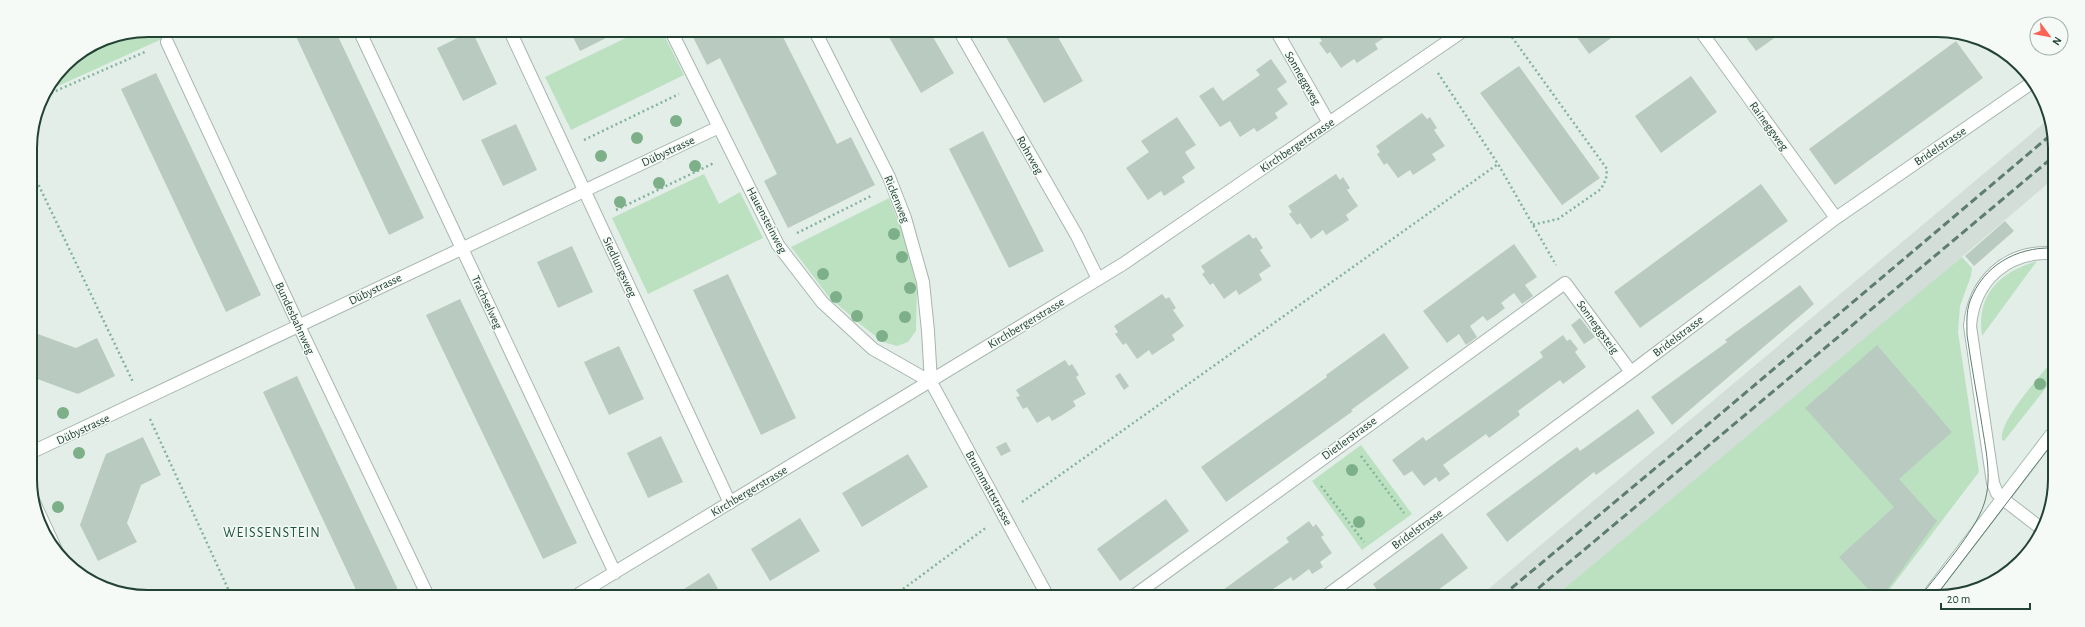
<svg xmlns="http://www.w3.org/2000/svg" width="2085" height="627" font-family="'Alegreya Sans',sans-serif">
<rect width="100%" height="100%" fill="#e4eee8"/>
<path fill="#d2ded7" d="M2050 118 2053 125V179L1914 298 1555 596H1480Z"/>
<path fill="#bce1c0" d="M148 30H182L47 91 65 64 103 39Z
M640 31H662L684 75 571 130 545 77Z
M704 174 719 204 740 192 763 238 648 294 612 218Z
M889 198 905 239 917 288 916 331 908 342 897 346 883 342 860 324 829 297 791 247Z
M1962 257 1972 268 1971 276 1960 306 1958 332 1979 472 1884 597 1555 596Z
M2037 261 1982 336C1976 295 1999 272 2037 261Z
M2052 361V380L2004 441 2002 440C1998 422 2040 376 2052 361Z
M1361 445 1412 514 1362 550 1312 481Z"/>
<path fill="#b9cac0" d="M293 30H335L424 218 389 235Z
M472 31 497 84 463 101 437 48Z
M570 31H613L614 34 580 51Z
M690 31H780L837 144 851 137 875 185 788 228 764 181 777 174 720 58 707 65Z
M886 32H930L954 73 921 93Z
M1003 32H1055L1083 81 1044 103Z
M1323 33H1387L1388 35 1375 44 1378 49 1357 63 1354 59 1341 68 1330 52 1327 54 1319 43 1322 41 1318 35Z
M1574 33H1618L1589 54Z
M1743 33 1780 34 1756 51Z
M1956 41 1983 78 1835 185 1809 149Z
M1271 59 1287 82 1277 89 1288 104 1275 113 1278 118 1257 132 1254 128 1240 137 1230 121 1220 127 1199 96 1213 87 1223 101 1260 75 1256 70Z
M1519 66 1600 178 1562 205 1480 93Z
M156 73 261 295 226 312 121 89Z
M1691 76 1717 112 1661 153 1635 116Z
M1422 113 1427 119 1430 117 1437 128 1434 130 1445 146 1432 154 1436 160 1413 175 1410 170 1398 178 1387 163 1384 165 1377 154 1380 152 1376 146Z
M1177 117 1196 145 1185 152 1195 168 1182 177 1185 182 1164 196 1161 191 1148 200 1126 168 1149 152 1141 141Z
M516 124 537 170 503 186 481 140Z
M983 131 1044 251 1009 268 949 149Z
M1336 174 1340 180 1343 177 1350 188 1347 190 1358 206 1346 215 1349 220 1326 235 1323 230 1311 239 1300 223 1297 225 1289 214 1292 212 1288 206Z
M1761 184 1788 221 1640 328 1614 292Z
M2005 221 2014 231 1974 266 1965 256Z
M1249 234 1253 239 1256 237 1263 248 1260 250 1271 266 1259 274 1262 280 1239 295 1236 290 1224 299 1213 283 1210 285 1202 274 1205 272 1201 266Z
M1514 244 1537 277 1525 285 1533 296 1522 304 1514 293 1501 303 1505 308 1496 315 1487 321 1483 316 1470 326 1477 337 1466 345 1459 334 1447 343 1423 311Z
M572 246 593 292 558 308 537 262Z
M728 274 796 418 761 435 693 290Z
M1800 285 1814 304 1672 425 1651 397 1727 342 1725 340Z
M1162 294 1166 299 1169 297 1176 308 1173 310 1184 326 1172 335 1175 340 1152 355 1149 350 1137 359 1126 343 1123 345 1115 334 1118 332 1114 326Z
M460 299 577 543 543 559 426 315Z
M1580 318 1595 337 1584 344 1571 325Z
M31 319 38 334 76 348 97 338 115 376 78 394 32 377Z
M1384 333 1409 368 1351 410 1353 411 1226 502 1201 467 1327 377 1326 375Z
M1563 335 1567 341 1570 339 1578 349 1575 352 1586 367 1563 384 1560 380 1518 411 1520 415 1489 438 1486 434 1443 465 1450 474 1439 482 1436 477 1424 486 1412 471 1404 476 1392 460 1423 437 1426 441 1514 378 1543 357 1540 352Z
M1877 345 1952 432 1899 479 1937 521 1882 597H1875L1839 557 1894 507 1805 408Z
M619 346 644 399 609 415 584 362Z
M1065 360 1069 366 1072 364 1079 375 1076 377 1086 394 1073 401 1076 406 1064 414 1052 421 1049 416 1037 423 1027 407 1023 409 1016 397 1020 396 1016 390Z
M1120 373 1129 386 1124 390 1115 376Z
M297 376 318 421 400 594 357 592 263 392Z
M1638 409 1655 433 1596 475 1594 472 1507 542 1486 514 1577 447 1580 451Z
M661 436 683 482 648 498 627 453Z
M143 437 161 475 141 485 127 523 137 542 98 561 80 525 101 467 106 454Z
M1006 442 1011 451 1001 456 996 447Z
M908 454 928 487 862 527 842 493Z
M1166 499 1189 531 1120 581 1097 549Z
M800 518 820 551 770 581 751 549Z
M1309 521 1313 527 1316 524 1324 535 1321 537 1332 553 1320 562 1323 567 1312 574 1309 569 1293 581 1291 577 1264 595H1216L1289 542 1286 538Z
M1442 533 1468 568 1430 596H1381L1373 584Z
M2026 545 2031 549 2015 568 2004 575Z
M709 573 721 594H675L684 589Z"/>
<g fill="none" stroke-linecap="round" stroke-linejoin="round">
<defs>
<path id="lane" d="M2042 529 2003 499 1997 493 1993 483 1970 326C1974 281 2006 251 2052 253"/>
<path id="street" d="M359 30 615 573
M510 31 730 503
M671 31 778 245 822 302 873 349 931 382
M815 31 889 177 905 218 923 282 928 331 931 382 1047 595
M960 32 1077 236 1098 279
M1277 32 1329 123
M1702 33 1836 218
M167 42 299 326 427 594
M32 452 719 127
M32 498 57 552
M579 594 1123 264 1460 33
M1135 595 1565 283 1631 372
M1326 596 1631 372 1836 218 2033 82"/>
<path id="secondary" d="M1927 597 2051 435"/>
</defs>
<use href="#lane" stroke="#a6b7ae" stroke-width="14"/>
<use href="#street" stroke="#a6b7ae" stroke-width="14"/>
<use href="#secondary" stroke="#a4beb1" stroke-width="14"/>
<path stroke="#82b49d" stroke-width="2.5" stroke-dasharray="2 3" stroke-linecap="butt" d="M186 33 193 30
M1509 33 1607 169 1606 179 1601 189 1558 219 1532 225
M1438 73 1498 164 1556 265
M42 97 147 51
M584 140 679 94
M30 167 133 382
M30 183 36 180
M616 210 714 163
M797 233 873 195
M150 419 230 593
M1361 456 1404 513
M1321 486 1364 542
M1022 502 1498 164
M895 595 987 527"/>
<use href="#lane" stroke="#fff" stroke-width="12"/>
<use href="#street" stroke="#fff" stroke-width="12"/>
<use href="#secondary" stroke="#fff" stroke-width="12"/>
<path stroke="#5c7d6f" stroke-width="1" d="M1920 597C1938 573 1975 532 1984 504 1993 477 1985 447 1981 419 1976 391 1971 363 1967 335 1967 324 1966 312 1970 301 1983 266 2016 247 2052 248
M1935 597 2051 445"/>
<path stroke="#5c7d6f" stroke-width="3" stroke-dasharray="8 4" stroke-linecap="butt" d="M1502 596 1724 411 2053 133
M1529 596 2053 157"/>
</g>
<g fill="#7daf89">
<circle cx="676" cy="121" r="6"/>
<circle cx="637" cy="138" r="6"/>
<circle cx="601" cy="156" r="6"/>
<circle cx="695" cy="166" r="6"/>
<circle cx="659" cy="183" r="6"/>
<circle cx="620" cy="202" r="6"/>
<circle cx="894" cy="234" r="6"/>
<circle cx="902" cy="257" r="6"/>
<circle cx="823" cy="274" r="6"/>
<circle cx="910" cy="288" r="6"/>
<circle cx="836" cy="297" r="6"/>
<circle cx="857" cy="316" r="6"/>
<circle cx="905" cy="317" r="6"/>
<circle cx="882" cy="336" r="6"/>
<circle cx="2040" cy="384" r="6"/>
<circle cx="63" cy="413" r="6"/>
<circle cx="79" cy="453" r="6"/>
<circle cx="1352" cy="470" r="6"/>
<circle cx="58" cy="507" r="6"/>
<circle cx="1359" cy="522" r="6"/>
</g>
<g text-anchor="middle" stroke-width="3" stroke-linejoin="round" paint-order="stroke">
<g font-size="12" fill="#224234" stroke="#f5faf7">
<text transform="translate(1303 78) rotate(60)" y="4">Sonneggweg</text>
<text transform="translate(1769 126) rotate(54)" y="4">Raineggweg</text>
<text transform="translate(1297 145) rotate(-34)" y="4">Kirchbergerstrasse</text>
<text transform="translate(1940 146) rotate(-34)" y="4">Bridelstrasse</text>
<text transform="translate(668 151) rotate(-25)" y="4">Dübystrasse</text>
<text transform="translate(1030 155) rotate(60)" y="4">Rohrweg</text>
<text transform="translate(897 199) rotate(68)" y="4">Rickenweg</text>
<text transform="translate(767 220) rotate(62)" y="4">Hauensteinweg</text>
<text transform="translate(620 267) rotate(65)" y="4">Siedlungsweg</text>
<text transform="translate(375 289) rotate(-26)" y="4">Dübystrasse</text>
<text transform="translate(487 302) rotate(65)" y="4">Trachselweg</text>
<text transform="translate(295 318) rotate(65)" y="4">Bundesbahnweg</text>
<text transform="translate(1026 323) rotate(-31)" y="4">Kirchbergerstrasse</text>
<text transform="translate(1598 327) rotate(54)" y="4">Sonneggsteig</text>
<text transform="translate(1678 336) rotate(-37)" y="4">Bridelstrasse</text>
<text transform="translate(83 429) rotate(-25)" y="4">Dübystrasse</text>
<text transform="translate(1349 438) rotate(-36)" y="4">Dietlerstrasse</text>
<text transform="translate(989 488) rotate(61)" y="4">Brunnmattstrasse</text>
<text transform="translate(749 491) rotate(-31)" y="4">Kirchbergerstrasse</text>
<text transform="translate(1417 529) rotate(-36)" y="4">Bridelstrasse</text>
</g>
<g font-size="14" letter-spacing="1" fill="#1c563e" stroke="#f5faf7">
<text x="272" y="537">WEISSENSTEIN</text>
</g>
</g>
<path d="M0 0H2085V627H0ZM148 37H1937A111 111 0 0 1 2048 148V479A111 111 0 0 1 1937 590H148A111 111 0 0 1 37 479V148A111 111 0 0 1 148 37Z" fill="#f5faf7" fill-rule="evenodd"/>
<path fill="none" stroke="#224234" stroke-width="2" d="M148 37H1937A111 111 0 0 1 2048 148V479A111 111 0 0 1 1937 590H148A111 111 0 0 1 37 479V148A111 111 0 0 1 148 37Z"/>
<g transform="translate(2049 36) rotate(122)"><circle r="19" fill="#f5faf7" stroke="#a1b0a9"/>
<path d="M0-3L7 15L0 10L-7 15Z" fill="#fb6455"/>
<text y="-6" font-size="11" font-weight="bold" text-anchor="middle" fill="#224234">N</text>
</g>
<path d="M1941 603v6h89v-6" fill="none" stroke="#224234" stroke-width="2"/>
<text x="1947" y="603" font-size="12" fill="#224234" stroke="#f5faf7" stroke-width="3" paint-order="stroke">20 m</text>
</svg>
